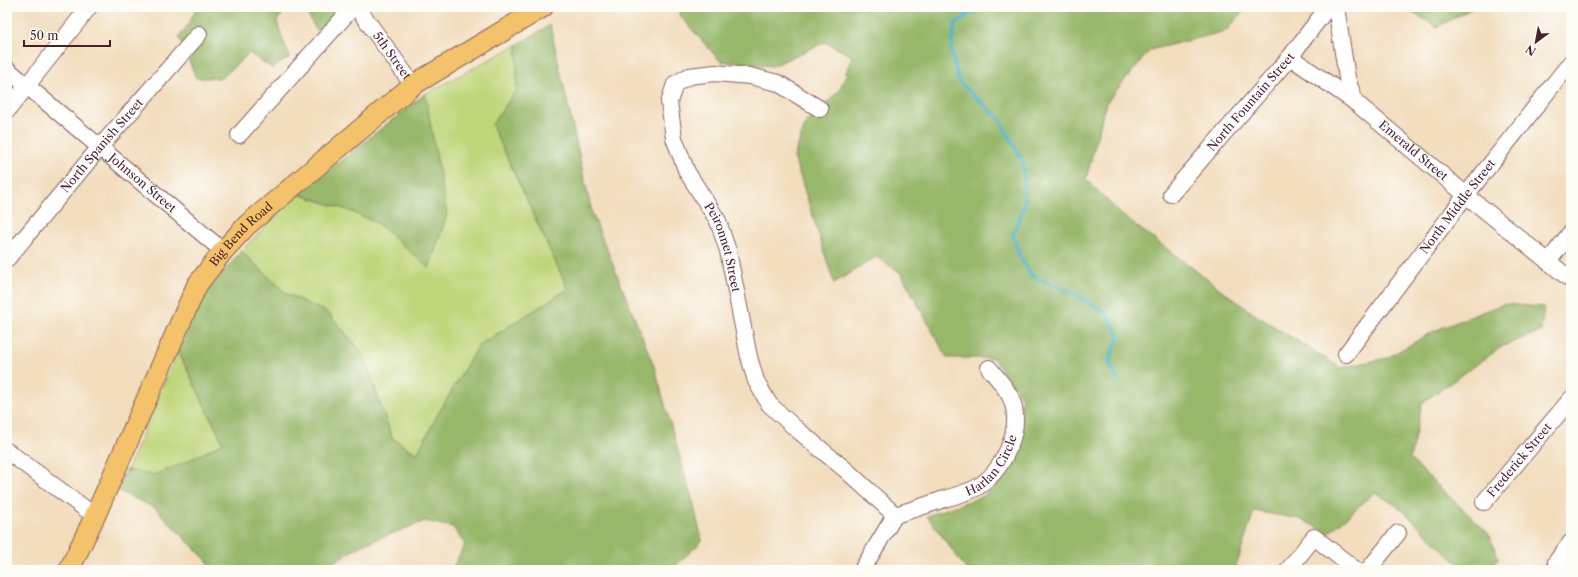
<svg xmlns="http://www.w3.org/2000/svg" width="1578" height="577" font-family="'Libre Caslon Text',serif">
<rect width="100%" height="100%" fill="#fdfcf7"/>
<filter id="ink" filterUnits="userSpaceOnUse"><feTurbulence type="fractalNoise" baseFrequency=".025" numOctaves="2"/><feDisplacementMap in="SourceGraphic" scale="8" xChannelSelector="R" yChannelSelector="G"/><feConvolveMatrix kernelMatrix="1 2 1 2 8 2 1 2 1" color-interpolation-filters="sRGB"/></filter>
<filter id="wash" filterUnits="userSpaceOnUse"><feTurbulence type="fractalNoise" baseFrequency=".012" numOctaves="4" result="noise"/><feDisplacementMap in="SourceGraphic" scale="16" xChannelSelector="R" yChannelSelector="G"/><feGaussianBlur stdDeviation="0.9" result="paint"/><feColorMatrix in="noise" values="0 0 0 0 0 0 0 0 0 0 0 0 0 0 0 0 0 1.4 0 .05"/><feComposite in="paint" operator="in"/></filter>
<g filter="url(#wash)">
<rect width="100%" height="100%" fill="#f2ddbd"/>
<path fill="#bfd67a" stroke="#847a52" d="M517 45V89L492 125 568 289 478 346 438 414 418 454 392 438 363 354 328 313 287 294 241 251 298 194 345 209 377 223 429 267 447 215 425 94Z
M178 351 223 443 182 464 153 475 127 470Z"/>
<path fill="#97b76a" stroke="#706b4a" d="M197 7H294L286 9 277 21 283 41 290 57 272 68 249 53 222 78H196L179 37 188 25Z
M304 7H343L330 26 316 30Z
M679 7H1247L1226 31 1150 50 1106 103 1086 179 1123 216 1251 312 1341 368 1387 358 1434 331 1503 304 1544 307 1541 331 1503 346 1422 403 1410 459 1488 533 1499 559 1477 570H1464L1401 509 1375 492 1329 533 1300 519 1254 511 1235 570H967L927 516 984 496 1015 456 1022 398 993 358H947L901 273 876 257 834 283 794 157 806 122 840 90 852 56 825 42 773 66 720 61 681 17Z
M1413 7H1475L1437 27 1412 12Z
M550 25 592 213 654 366 694 506 702 541 671 570H451L465 545 453 527 425 521 362 545 320 570H213L208 562 155 508 115 489 127 470 153 475 182 464 223 443 178 351 204 297 241 251 287 294 328 313 363 354 392 438 417 454 438 414 478 346 568 289 492 125 517 89V45Z
M425 94 447 215 429 268 377 223 345 209 298 194Z"/>
<g fill="none" stroke-linecap="round" stroke-linejoin="round">
<path stroke="#49b1c7" stroke-width="3.5" d="M979 7 955 24 951 50 959 82 999 118 1023 162 1025 203 1013 235 1019 255 1032 276 1075 294 1106 313 1119 336 1109 361 1117 379
M1030 7H1033"/>
</g>
</g>
<g filter="url(#ink)">
<g fill="none" stroke-linecap="round" stroke-linejoin="round">
<defs>
<g id="minor">
<path id="s1" d="M357 7 413 85"/>
<path d="M1336 7 1347 78 1355 102"/>
<path id="s2" d="M1290 57 1355 102 1466 195 1571 280"/>
<path id="s3" d="M7 69 223 251"/>
<path id="s4" d="M820 109 778 83 750 76 715 73 689 76 675 84 669 102 674 138 687 172 718 221 728 251 749 357 756 381 769 404 794 427 847 471 895 515"/>
<path d="M7 111 89 7"/>
<path d="M239 135 353 7"/>
<path id="s5" d="M1171 194 1290 57 1328 7"/>
<path id="s6" d="M7 259 100 147 199 34"/>
<path d="M1548 262 1571 232"/>
<path id="s7" d="M1346 354 1466 195 1571 62"/>
<path d="M7 451 95 516"/>
<path id="s8" d="M1484 502 1571 399"/>
<path id="s9" d="M895 515C911 510 928 505 944 499 955 496 966 493 976 488 1002 473 1023 430 1012 401 1008 389 997 378 989 368"/>
<path d="M862 570 895 515"/>
<path d="M1288 570 1314 537 1356 570"/>
<path d="M1368 570 1398 533"/>
<path d="M1566 570 1556 562 1571 542"/>
</g>
<g id="major">
<path id="s10" d="M69 570 95 516 197 285 223 251 247 225 413 85 543 7"/>
</g>
</defs>
<use href="#minor" stroke="#85625e" stroke-width="18"/>
<use href="#major" stroke="#85625e" stroke-width="22"/>
<use href="#minor" stroke="#fff" stroke-width="16"/>
<use href="#major" stroke="#f3c26a" stroke-width="20"/>
</g>
</g>
<g text-anchor="middle" stroke-width="4" stroke-linejoin="round" paint-order="stroke">
<g font-size="12" fill="#4a1f2b" stroke="#fdfcf7">
<text dy="4" stroke="none"><textPath href="#s1" startOffset="60">5th Street</textPath></text>
<text dy="4" stroke="none"><textPath href="#s5" startOffset="122">North Fountain Street</textPath></text>
<text dy="4" stroke="none"><textPath href="#s6" startOffset="148">North Spanish Street</textPath></text>
<text dy="4" stroke="none"><textPath href="#s2" startOffset="155">Emerald Street</textPath></text>
<text dy="4" stroke="none"><textPath href="#s3" startOffset="177">Johnson Street</textPath></text>
<text dy="4" stroke="none"><textPath href="#s7" startOffset="185">North Middle Street</textPath></text>
<text dy="4" stroke="none"><textPath href="#s10" startOffset="380">Big Bend Road</textPath></text>
<text dy="4" stroke="none"><textPath href="#s4" startOffset="332">Peironnet Street</textPath></text>
<text dy="4" stroke="none"><textPath href="#s8" startOffset="55">Frederick Street</textPath></text>
<text dy="4" stroke="none"><textPath href="#s9" startOffset="113">Harlan Circle</textPath></text>
</g>
</g>
<rect width="1578" height="577" fill="none" stroke="#fdfcf7" stroke-width="24"/>
<g transform="translate(1536 42) rotate(212)" stroke="#fdfcf7" stroke-width="3" paint-order="stroke">
<path d="M0-3L7 15L0 10L-7 15Z" fill="#4a1f2b"/>
<text y="-6" font-size="11" font-weight="bold" text-anchor="middle" fill="#4a1f2b">N</text>
</g>
<path d="M24 40v6h86v-6" fill="none" stroke="#4a1f2b" stroke-width="2"/>
<text x="30" y="40" font-size="12" fill="#4a1f2b" stroke="#fdfcf7" stroke-width="3" paint-order="stroke">50 m</text>
</svg>
